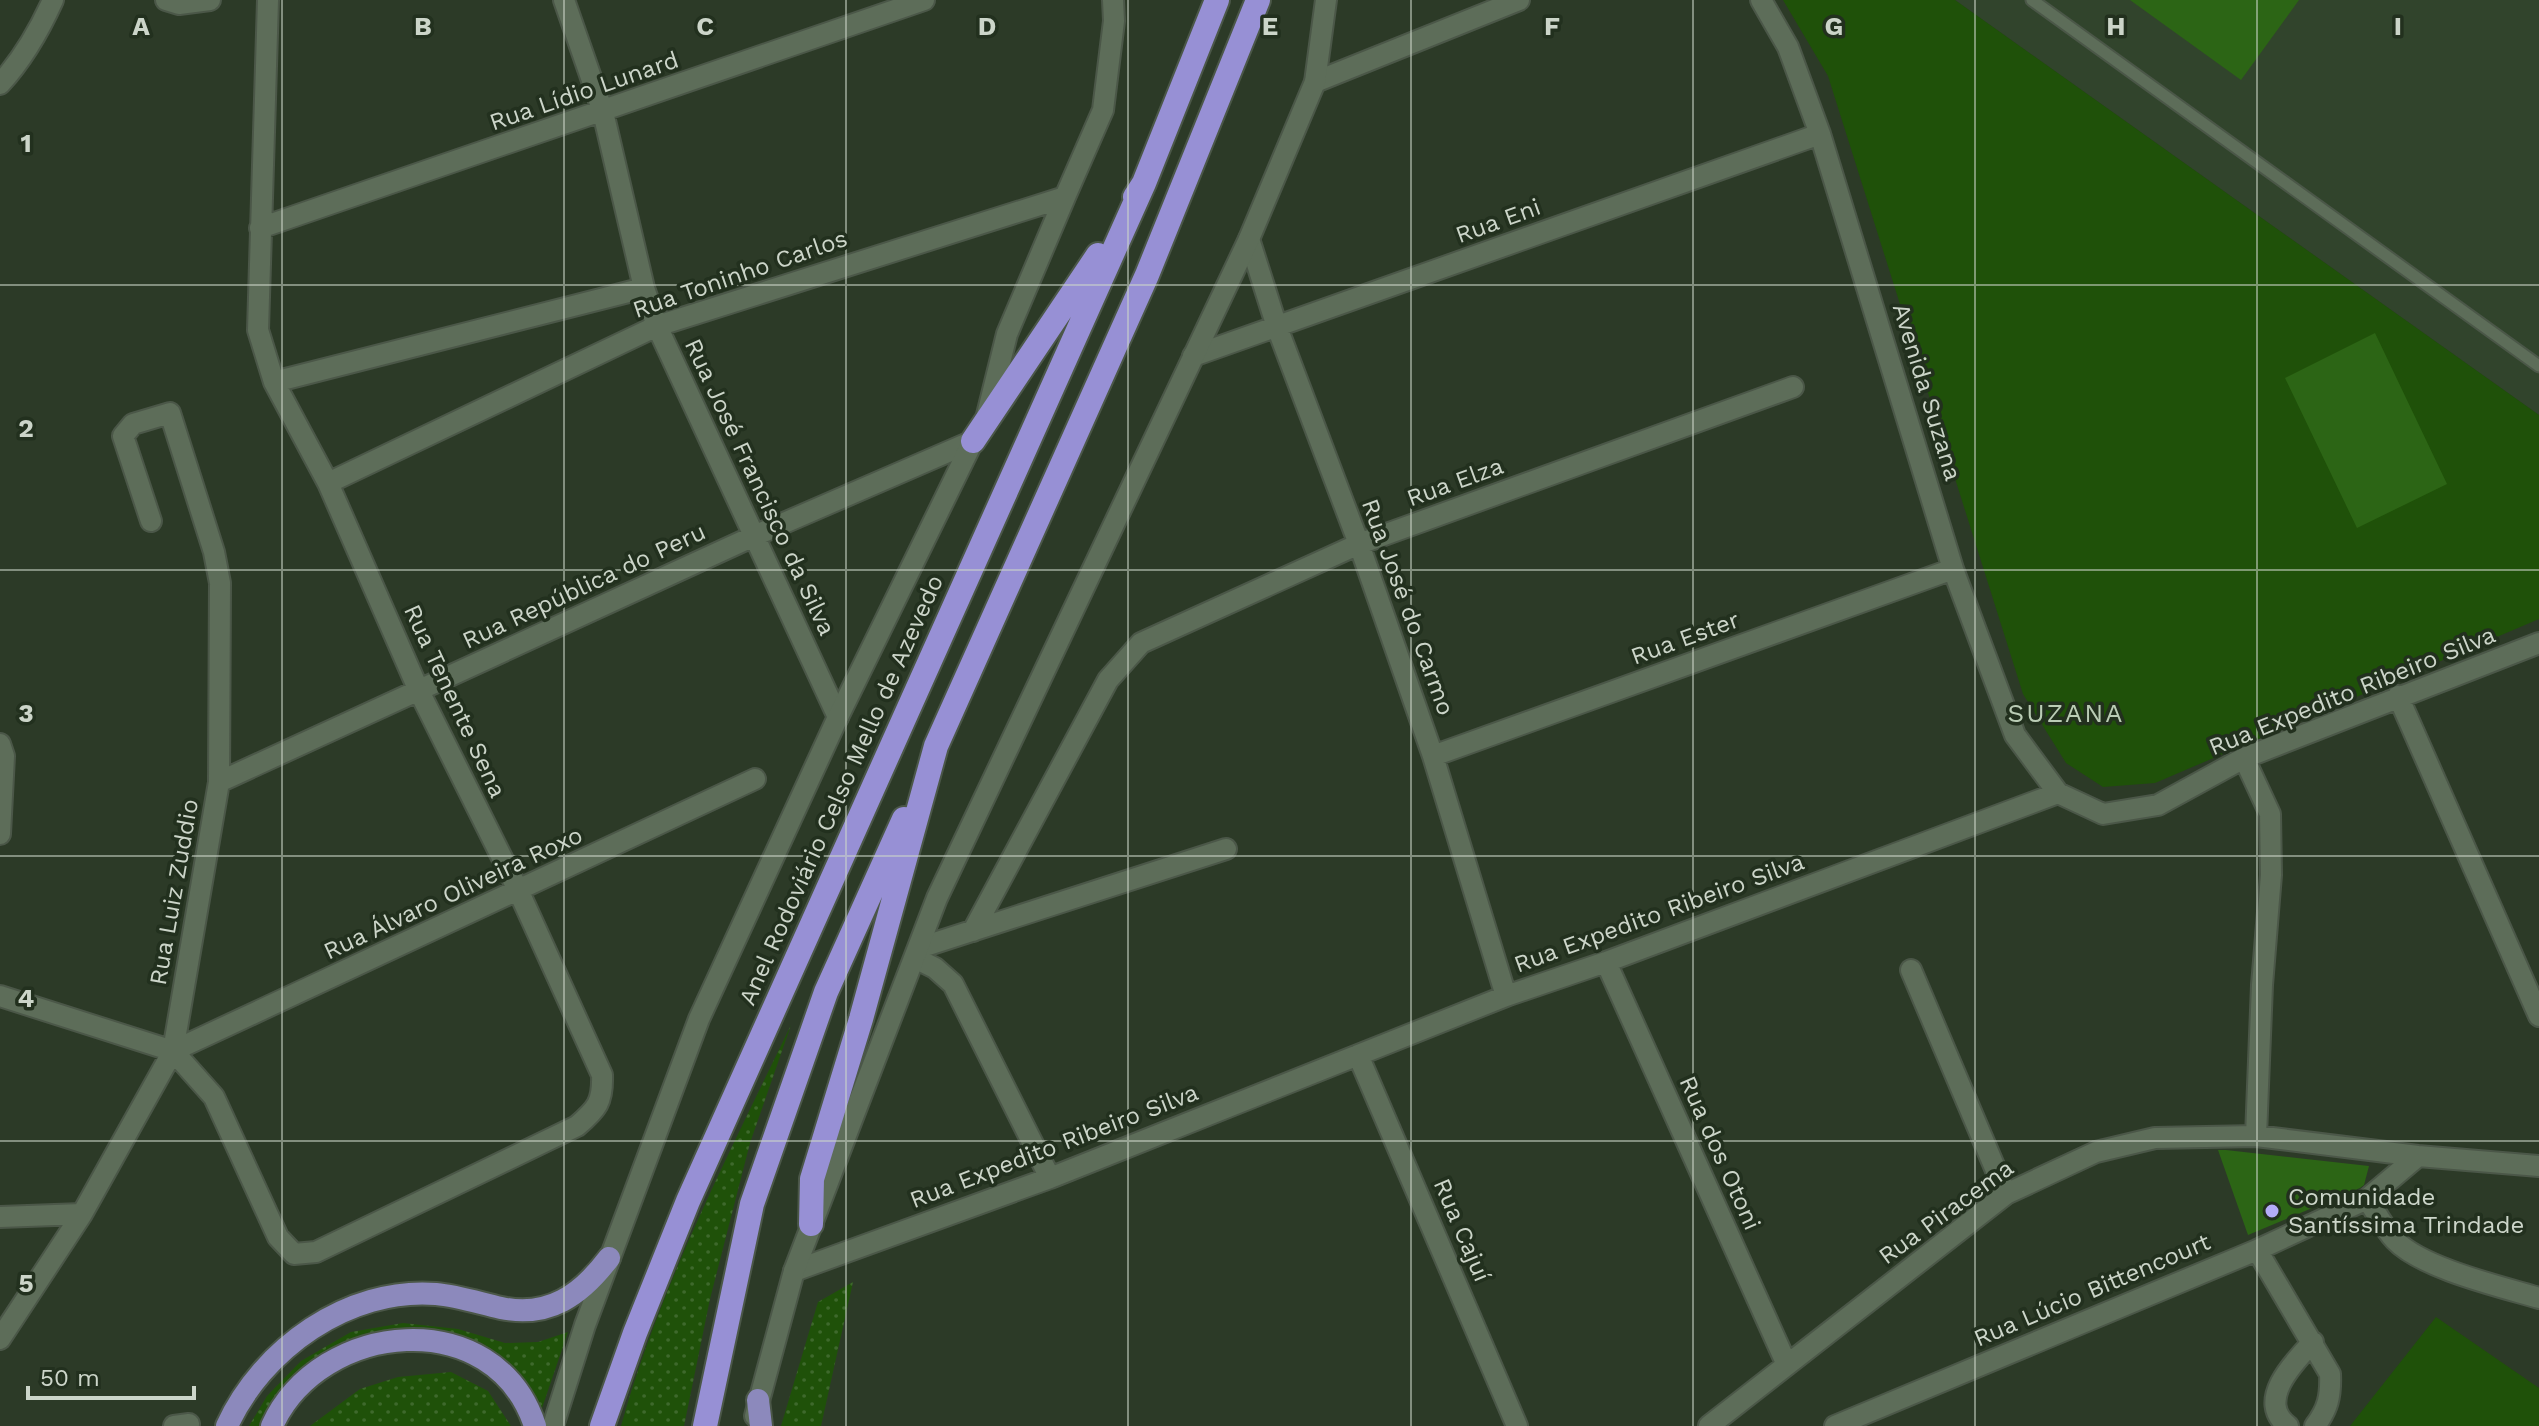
<svg xmlns="http://www.w3.org/2000/svg" width="2539" height="1426" font-family="'Work Sans',sans-serif">
<defs>
<pattern id="grass-dots" width="8" height="8" patternUnits="userSpaceOnUse" patternTransform="scale(2)"><rect width="8" height="8" fill="#1f5109"/><path d="M2 2h.1M6 6h.1" fill="none" stroke="#3e692c" stroke-width="1.8" stroke-linecap="round"/></pattern>
</defs>
<rect width="100%" height="100%" fill="#2c3a27"/>
<path fill="#31442c" d="M1955 0H2539V415Z"/>
<path fill="url(#grass-dots)" d="M791 1025 750 1143 710 1299 684 1426H621C660 1286 728 1155 791 1025Z
M853 1282 821 1426H781L818 1302Z
M403 1323 458 1329 505 1343 538 1342 568 1332 542 1408C523 1386 506 1362 481 1346 429 1314 352 1335 306 1368 287 1381 272 1407 260 1426H249L267 1396 301 1361 351 1332Z
M451 1372 488 1391 511 1426H310L360 1389 398 1377Z"/>
<path fill="#1f5109" d="M1783 0H1955L2539 415V619L2155 783 2103 787 2066 763 2023 694 1828 76Z
M2436 1317 2539 1388V1426H2350Z"/>
<path fill="#2c6515" d="M2130 0H2299L2241 80Z
M2375 333 2447 484 2357 528 2285 378Z
M2218 1150H2226L2369 1166 2364 1185 2360 1188 2248 1235Z"/>
<g fill="none" stroke-linecap="round" stroke-linejoin="round">
<defs>
<path id="service" d="M2032 0 2539 366"/>
<path id="minor" d="M166 0 179 4 210 0
M564 0 603 112 644 288 657 326 838 717
M1761 0 1788 47 1820 134 1953 569 2015 735 2058 793
M1315 82 1519 0
M0 84C23 59 39 31 53 0
M260 228 924 0
M1249 239 1277 327 1359 544 1433 756 1506 996
M1193 356 1820 134
M274 382 644 288
M987 415 1007 334 1065 197
M328 483 657 326 1065 197 1103 110 1114 21 1113 0
M2398 696 2539 1016
M0 744 4 756 0 834
M1433 756 1953 569
M2244 758 2270 814 2271 875 2262 985 2256 1136
M219 782 754 536 973 441
M973 931 1108 680 1141 643 1359 544 1793 387
M919 948 1226 849
M915 958 935 968 953 984 1050 1178
M1606 962 1787 1365
M1911 970 2006 1194
M0 996 173 1051 214 1097 278 1237 294 1254 316 1252 577 1126C597 1109 603 1102 602 1075L519 892 419 691 328 483 274 382 258 330 268 0
M173 1051 755 779
M1358 1055 1517 1426
M2367 1199C2376 1212 2384 1228 2395 1240 2421 1268 2502 1287 2539 1298
M0 1217 82 1214
M2257 1250 2330 1374C2331 1396 2328 1409 2315 1426
M794 1271 1050 1178 1506 996 1606 962 2058 793 2103 814 2158 805 2244 758 2539 643
M0 1339 82 1214 173 1051 219 782 220 583 214 552 170 413 133 424 123 436 151 521
M174 1426 189 1424
M1709 1426 2006 1194 2096 1152 2155 1138 2256 1136 2418 1156 2539 1166
M1835 1426 2257 1250 2367 1199 2418 1156
M2288 1426C2255 1401 2295 1361 2313 1342"/>
<path id="secondary" d="M755 1416 794 1271 937 898 1249 239 1315 82 1326 0
M553 1426 585 1325 699 1019 838 717 973 441"/>
<path id="trunk" d="M758 1400 761 1426
M227 1426C262 1349 348 1287 436 1294 458 1296 479 1303 501 1308 549 1318 581 1295 609 1258
M272 1426C320 1320 495 1303 535 1426"/>
<path id="motorway" d="M1135 197 1144 183 1217 0
M973 441 1098 255
M811 1224 812 1179 861 1019 936 746 1147 275 1258 0
M602 1426 635 1333 688 1201 1144 183
M705 1426 752 1204 826 992 904 819"/>
</defs>
<use href="#service" stroke="#4b5748" stroke-width="15"/>
<use href="#minor" stroke="#4b5748" stroke-width="24"/>
<use href="#secondary" stroke="#4b5748" stroke-width="24"/>
<use href="#trunk" stroke="#4b5748" stroke-width="26"/>
<use href="#motorway" stroke="#4b5748" stroke-width="28"/>
<use href="#service" stroke="#5d6d59" stroke-width="11"/>
<use href="#minor" stroke="#5d6d59" stroke-width="20"/>
<use href="#secondary" stroke="#5d6d59" stroke-width="20"/>
<use href="#trunk" stroke="#8c89bc" stroke-width="22"/>
<use href="#motorway" stroke="#9790d5" stroke-width="24"/>
</g>
<path fill="none" stroke="#ccd5c9" stroke-width="2" stroke-opacity="0.55" d="M282 0V1426M564 0V1426M846 0V1426M1128 0V1426M1411 0V1426M1693 0V1426M1975 0V1426M2257 0V1426M0 285H2539M0 570H2539M0 856H2539M0 1141H2539"/>
<circle fill="#b4acf9" stroke="#22301e" stroke-width="3" cx="2272" cy="1211" r="8"/>
<g text-anchor="middle" stroke-width="7" stroke-linejoin="round" paint-order="stroke">
<g font-size="24" fill="#ccd5c9" stroke="#22301e">
<text transform="translate(584 91) rotate(-19)" y="8">Rua Lídio Lunard</text>
<text transform="translate(1498 221) rotate(-20)" y="8">Rua Eni</text>
<text transform="translate(740 274) rotate(-19)" y="8">Rua Toninho Carlos</text>
<text transform="translate(1927 392) rotate(73)" y="8">Avenida Suzana</text>
<text transform="translate(1455 482) rotate(-20)" y="8">Rua Elza</text>
<text transform="translate(760 487) rotate(65)" y="8">Rua José Francisco da Silva</text>
<text transform="translate(584 586) rotate(-25)" y="8">Rua República do Peru</text>
<text transform="translate(1408 607) rotate(70)" y="8">Rua José do Carmo</text>
<text transform="translate(1685 638) rotate(-20)" y="8">Rua Ester</text>
<text transform="translate(2352 691) rotate(-22)" y="8">Rua Expedito Ribeiro Silva</text>
<text transform="translate(455 701) rotate(65)" y="8">Rua Tenente Sena</text>
<text transform="translate(841 790) rotate(-66)" y="8">Anel Rodoviário Celso Mello de Azevedo</text>
<text transform="translate(174 892) rotate(-80)" y="8">Rua Luiz Zuddio</text>
<text transform="translate(453 893) rotate(-25)" y="8">Rua Álvaro Oliveira Roxo</text>
<text transform="translate(1659 913) rotate(-20)" y="8">Rua Expedito Ribeiro Silva</text>
<text transform="translate(1054 1146) rotate(-21)" y="8">Rua Expedito Ribeiro Silva</text>
<text transform="translate(1720 1153) rotate(66)" y="8">Rua dos Otoni</text>
<text transform="translate(1946 1212) rotate(-36)" y="8">Rua Piracema</text>
<text transform="translate(1462 1230) rotate(67)" y="8">Rua Cajuí</text>
<text transform="translate(2092 1290) rotate(-23)" y="8">Rua Lúcio Bittencourt</text>
</g>
<g font-size="24" fill="#ccd5c9" stroke="#22301e" text-anchor="start">
<text x="2288" y="1205">Comunidade<tspan x="2288" dy="28">Santíssima Trindade</tspan></text>
</g>
<g font-size="26" letter-spacing="2" fill="#baccb5" stroke="#22301e">
<text x="2066" y="722">SUZANA</text>
</g>
</g>
<g font-size="26" text-anchor="middle" font-weight="bold" fill="#ccd5c9" stroke="#22301e" stroke-width="7" stroke-linejoin="round" paint-order="stroke">
<text x="141" y="35">A</text>
<text x="423" y="35">B</text>
<text x="705" y="35">C</text>
<text x="987" y="35">D</text>
<text x="1270" y="35">E</text>
<text x="1552" y="35">F</text>
<text x="1834" y="35">G</text>
<text x="2116" y="35">H</text>
<text x="2398" y="35">I</text>
<text x="26" y="152">1</text>
<text x="26" y="437">2</text>
<text x="26" y="722">3</text>
<text x="26" y="1007">4</text>
<text x="26" y="1292">5</text>
</g>
<path d="M28 1386v12h166v-12" fill="none" stroke="#ccd5c9" stroke-width="4"/>
<text x="40" y="1386" font-size="24" fill="#ccd5c9" stroke="#22301e" stroke-width="6" paint-order="stroke">50 m</text>
</svg>
